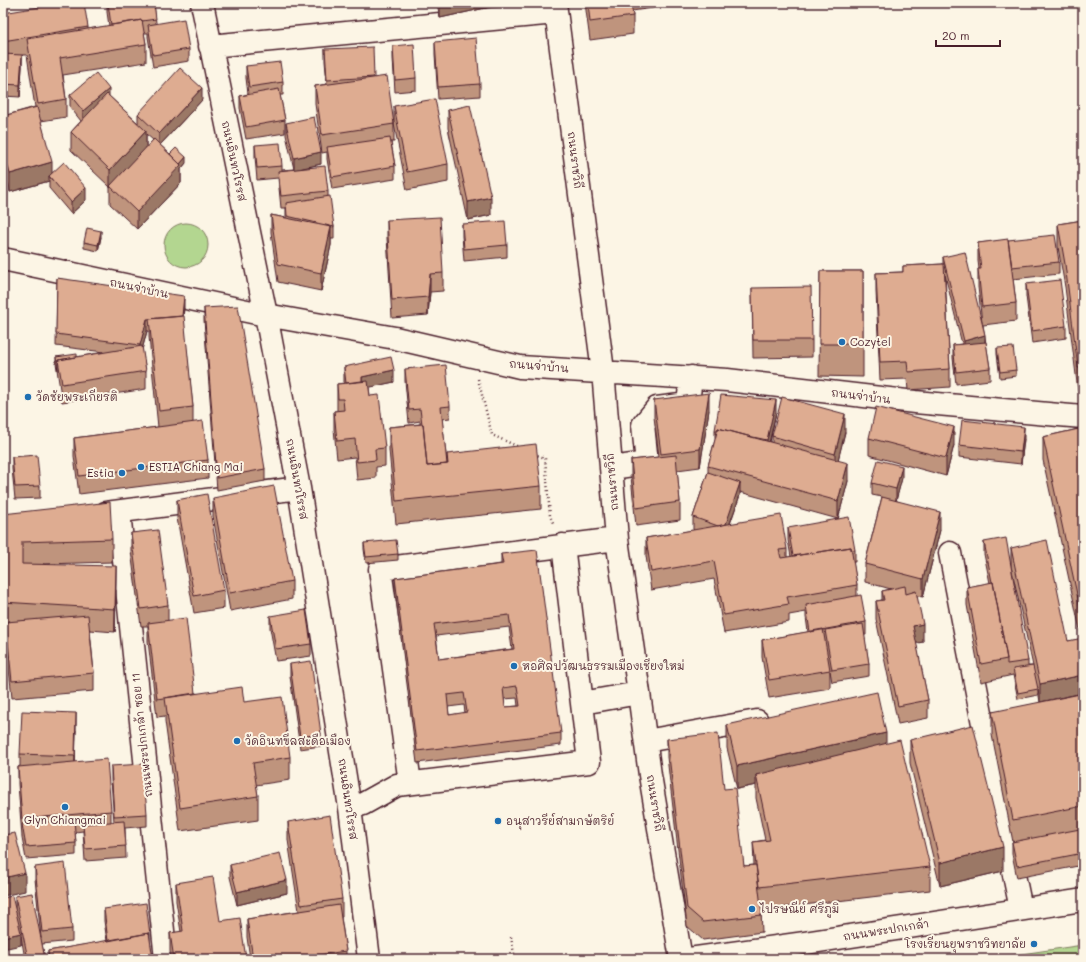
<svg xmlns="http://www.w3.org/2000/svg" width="1086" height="962" font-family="Mali,'Playpen Sans Thai',sans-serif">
<rect width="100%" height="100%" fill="#fcf5e5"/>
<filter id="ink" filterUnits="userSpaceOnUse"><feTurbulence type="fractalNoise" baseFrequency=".025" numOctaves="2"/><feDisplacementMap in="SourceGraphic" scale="8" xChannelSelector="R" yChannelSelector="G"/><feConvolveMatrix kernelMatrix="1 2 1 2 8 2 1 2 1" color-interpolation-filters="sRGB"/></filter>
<g filter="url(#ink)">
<path fill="#b3d690" stroke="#7e7a5e" d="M164 245a22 22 0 1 1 44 0a22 22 0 1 1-44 0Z
M1083 945V959H987Z"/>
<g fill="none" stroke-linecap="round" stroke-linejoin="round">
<defs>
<path id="minor" d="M202 3 266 315 299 488 350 808 369 959
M555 3 603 371 617 539 639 693 650 775 681 959
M3 12 58 3
M210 46 556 13
M3 259 266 315 395 338 520 367 727 380 915 402 1059 415 1083 417
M611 468 647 463 643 425 657 408 688 404 691 377
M119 512 166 959
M106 513 299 488
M950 553 984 729 1021 909
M582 703 639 693
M646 741 757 721
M410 783 380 569 617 539
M350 808 363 804 397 785 589 762 563 545
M689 959 805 943 1083 900"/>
</defs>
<use href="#minor" stroke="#4a1f2b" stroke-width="25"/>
<path stroke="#4a1f2b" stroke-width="2.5" stroke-dasharray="1 3" stroke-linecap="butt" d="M478 379 492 435 519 447
M534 454 545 458 550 516 554 525
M511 937 515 959"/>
<use href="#minor" stroke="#fcf5e5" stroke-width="22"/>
</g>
<path fill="#bf947d" stroke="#4a1f2b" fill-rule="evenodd" d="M107 3H154L156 23 189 49V61L153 67 148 37V33H144L146 44V62L63 75 66 99V117L41 121 52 173 86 200 71 214 49 188V181L10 192 3 165V116L35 107 27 55H22V67L20 97 3 96V13L88 27V29L109 26 107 12Z
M437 3H508L440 18Z
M585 3H653V8L632 11 633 16V34L590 40Z
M435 42 480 84V96L438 99 435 54Z
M393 46 416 78V90L395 92 393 58Z
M325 49 374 77 394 124V142H391L395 166V179L332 189 327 159V152L322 153 315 104V86L327 84 325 61Z
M246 66 283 82V95H280L285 120V133L246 139 240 108V96L248 94 246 78Z
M70 95 109 96 138 123V114L202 100 160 145 170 154 186 163 181 169V183L137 229 110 204V187L71 150V132L81 121 70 107ZM146 134 153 140 146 148Z
M394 106 448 164V182L407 190 394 124Z
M448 110 491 215 468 220 448 128Z
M286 123 321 164 302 168 328 191V196L334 227V239H331V245L321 291 278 282 271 232V215L286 218V208H281L278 178 257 180 255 157V145L282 166V170L294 169 286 135Z
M387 220 443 273V291L430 292 428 315 392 318 387 238Z
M1083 220V390L1078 391 1065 287 1058 247V224Z
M462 224 507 245V257L464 261 462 236Z
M101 237 98 251 84 248V242Z
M1008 240 1059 262V274L1013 279 1016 303V321L983 325 990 368V380L956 384 953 358V345L962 344 945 275 950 369V387L908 390 907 379 880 380 876 291V273L903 272V266L943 264V257L982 323 978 287V269H979L978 261V243Z
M820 271H863V377L819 376Z
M57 278 184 308 183 316 193 407V423L208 460V478L79 494 74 456V438L158 427 149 337V331H147L142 350 146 371V389L62 402 56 363V357H77L104 352 56 346Z
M1026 284 1066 326V338L1032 343 1026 296Z
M752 288 812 340V357L753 358Z
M204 308 265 469V481L217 490 204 320Z
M997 348 1016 370V376L1000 378 997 354Z
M344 367 394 382 369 387 370 396 385 448V466L376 467V478L357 480 355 457 337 459 334 429V411H337V384L344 383Z
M405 369 450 406V418L442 419 447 464V454L541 486V509L396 524 389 450V427L420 424V421L409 423 405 381Z
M654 400 709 410 700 467 677 470 680 502V520L636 526 631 477V460L659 457 654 417Z
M776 412 770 442 772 443V436L845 432 838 460 848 481 838 519 740 492V495L730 524 787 549V557H791L788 540V528L855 550V562H853L857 585V596L866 622V635H864L869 664V676L832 682 830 671V688L769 698 762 657V640L808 632 806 617V612L789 615V622L724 633 714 579 651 590 646 556V538L694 530 693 529V517L708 472V466L715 440V430Z
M1083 428V693L1040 702 1038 690V695L1018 699 1013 675 981 682 967 605V587L990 583 984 554V542L1028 661V666H1033L1011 566V548L1068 641 1082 639 1043 460V437Z
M869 438 954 445 946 476 869 455Z
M1024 439 1021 464 959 457V445Z
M12 457 40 486V498L15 499 12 469Z
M902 478 896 500 940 530 923 597 917 596 923 642 916 643 928 700V718L898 724 876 619V601L882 600V591L891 589 865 582V564L882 497 872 495V483Z
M213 498 292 581V599L230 611 213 516Z
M177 500 224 590V608L194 613 177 518Z
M3 514 112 539V562L43 564 116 590 115 632 90 630 94 673V691L12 698 6 640V625H3Z
M131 533 168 605V620L195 693 244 702 290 757V780L256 785 258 796V820L180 831 165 721V716L157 717 148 641V626H141L131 551Z
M364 543 398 554V560L366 563 364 549Z
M501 554 561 733V745L417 763 395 590V578L501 564ZM509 627 512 649 439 659 436 636ZM517 698 518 706 505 707 504 699ZM464 705 465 713 449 715 448 707Z
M270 616 311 644V656L276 661 270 628Z
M290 664 321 734V746L300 749 290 676Z
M3 682 6 727V745H3Z
M1083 708V829L1081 830 1083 842V865L1017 878 1012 854V842H1013L992 735V712Z
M727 725 886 744 930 867V890L761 910 762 932 703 940 687 926 667 757V739L724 789 744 866 754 865 753 842 765 840 756 798V785L737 789 727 748Z
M76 730 75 762 111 811V822H114L111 779V766L147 814V826L125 828 126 858 85 861 83 831 75 832 76 843V855L26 859 22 837 18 784V767L20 766V754Z
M910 740 1003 871 940 886 910 763Z
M288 822 342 899V917H341L346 951V959H250L247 937V919L299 911 288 840Z
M230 865 287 893 237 905 230 877Z
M35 867 72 929V941L42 944 45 959H25L21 936V945L15 908V896L41 938 35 879Z
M176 883 220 921 246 959H171L170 951V933L181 932 176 901Z
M104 909 150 935V941L153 959H48V951L107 941 104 921Z"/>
<path fill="#9b7866" stroke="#4a1f2b" d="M440 3H508L440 18Z
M22 55V67L20 97V85Z
M202 88V100L159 146V134Z
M109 89V101L83 123V111Z
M146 131V149L110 188V170Z
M321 152V164L294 170V158Z
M186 157V163L181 169V183L137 229V212Z
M52 162V180L49 176V181L10 192V174Z
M86 188V200L71 214V202Z
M491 197V215L468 220V202Z
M331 227V245L321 291V273Z
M101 231V237L98 251V245Z
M430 274V292L428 315V297Z
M184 296V308L182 329V317Z
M147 319V331L140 357V345Z
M985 335V347L964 353V341Z
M394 370V382L362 389V377Z
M709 393V410L700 467V449Z
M776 400V412L767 452V440Z
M845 414V432L835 472V454Z
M954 427V445L946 476V458Z
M1024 427V439L1021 464V452Z
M848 463V481L838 519V501Z
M902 466V478L896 501V489Z
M740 483V495L724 540V528Z
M940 512V530L923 597V579Z
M116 566V590L115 632V609Z
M923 624V642L913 644V626Z
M1083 675V693L1040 702V684Z
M76 713V730L75 774V756Z
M886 733V756L756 775V785L737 789V766Z
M1003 847V871L940 886V863Z
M25 873V891L3 896V878Z
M287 880V893L237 905V892Z
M21 933V945L3 949V937Z"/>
<path fill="#deac91" stroke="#4a1f2b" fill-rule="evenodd" d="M64 3H84L88 27 3 41V13Z
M108 3H154L156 19 142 21V20L111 25Z
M588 3H631L633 16 590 22Z
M184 19 189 49 153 55 148 25Z
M142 20 146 44 60 58 66 99 38 104 27 39Z
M476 38 480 84 438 87 435 42Z
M414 44 416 78 395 80 393 46Z
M373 47 374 77 327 80 325 49Z
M3 54 22 55 20 85 3 84Z
M280 62 283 82 249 87 246 66Z
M180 68 202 88 159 134 138 114Z
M96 73 109 89 83 111 70 95Z
M387 76 394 124 322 135 315 86Z
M279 89 285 120 246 127 240 96Z
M107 94 146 131 110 170 71 132Z
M435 99 448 164 407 172 394 106Z
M470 105 491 197 468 202 448 110Z
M37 107 52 162 10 174 3 147V116Z
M314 117 321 152 294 158 286 123Z
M390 138 395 166 332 177 327 147Z
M154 139 181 165 137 212 110 186Z
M280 143 282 166 257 168 255 145Z
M176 148 186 157 180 164 170 154Z
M64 162 86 188 71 202 49 176Z
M325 166 328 191 281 196 278 171Z
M330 196 334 227 287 216 286 203Z
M271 215 331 227 321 273 278 264Z
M440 217 443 273 430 274 428 297 392 300 387 220Z
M1083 220V367L1078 368 1065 264 1058 224Z
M505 221 507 245 464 249 462 224Z
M87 228 101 231 98 245 84 242Z
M1055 235 1059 262 1012 267 1008 240Z
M1008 239 1016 303 982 307 978 269H981L978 243Z
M965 252 985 335 964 341 943 257Z
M944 264 950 369 908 372 907 361 880 362 876 273 903 272V266Z
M820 271H863V344H819Z
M57 278 184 296 182 316 147 319 140 345 56 334Z
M1060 280 1066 326 1032 331 1026 284Z
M811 287 812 340H753L752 288Z
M238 306 265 469 217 478 204 308Z
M184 316 193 407 159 411 149 319Z
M986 342 990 368 956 372 953 345Z
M142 346 146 371 62 384 58 360Z
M1013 347 1016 370 1000 372 997 348Z
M77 354V357L58 360V371L56 357Z
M391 357 394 370 362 377V381L346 383 344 367Z
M446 365 450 406 441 407 447 464 427 466 423 424H422L420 409 409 410 405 369Z
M368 381 370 396 379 395 385 448 375 449 376 460 357 462 355 439 337 441 334 411 344 410 343 399H338L337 384Z
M709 393 700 449 661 454 654 400Z
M721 395 776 400 767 440 748 436 718 428V430H715Z
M782 397 845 414 835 454 772 436Z
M876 407 954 427 946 458 869 438Z
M962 420 1024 427 1021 452 959 445Z
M203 421 208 460 79 476 74 438Z
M423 424 427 466 448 464 447 454 536 444 541 486 396 501 389 427Z
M718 428 848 463 838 501 708 466Z
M1083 428V622L1043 437Z
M37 455 40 486 15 487 12 457Z
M676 455 680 502 636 508 631 460Z
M878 460 902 466 896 489 872 483Z
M708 472 740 483 726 524 718 526 693 517Z
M274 486 292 581 230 593 213 498Z
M207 494 224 590 194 596 177 500Z
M882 497 940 512 923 579 865 564Z
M110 502 112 539 22 542V564L116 566 115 609 3 602V514Z
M781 515 787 549 779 550 781 558 851 547 857 585 787 597 789 604 724 615 714 561 651 572 646 538Z
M849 517 855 550H851V547L793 556 788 528Z
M158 530 168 605 141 609 131 533Z
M1006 538 1028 661 1007 664V659L993 582H992L984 542Z
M396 540 398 554 366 557 364 543Z
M1047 540 1068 641 1083 638V675L1040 684 1011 548Z
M537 550 561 733 417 751 395 578 503 564 501 554ZM509 615 514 649 439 659 434 624ZM517 686 520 706 505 707 503 688ZM464 693 467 712 449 715 447 695Z
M993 582 1007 659 981 664 967 587Z
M905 586 906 594 916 591 923 624 913 626 928 700 898 706 876 601 884 600 882 591Z
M861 595 866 622 810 632 806 605Z
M306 610 311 644 276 649 270 616Z
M88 615 94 673 12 681 6 622Z
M186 618 195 693 157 699 148 623Z
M863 624 869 664 832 670 825 630Z
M823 629 830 670 769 680 762 640Z
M311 661 321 734 300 737 290 664Z
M1033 666 1038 689 1018 693 1013 669Z
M3 682 6 727H3Z
M242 687 244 702 282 697 290 757 253 763 258 796 180 808 165 698Z
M877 692 886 733 737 766 727 725Z
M1080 694 1083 708V806L1013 820 992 712Z
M22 711 76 713 75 756 20 754Z
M973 725 1003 847 940 863 910 740Z
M718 733 724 789 735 788 744 866 756 865 762 915 703 922 687 908 667 739Z
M900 740 930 867 759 887 753 842 770 840 756 775Z
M107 759 111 811 22 819 18 767Z
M143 764 147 814 114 816 111 766Z
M330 815 342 899 301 905 288 822Z
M74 820 76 843 26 847 22 824Z
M124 821 126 846 85 849 83 824Z
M1080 829 1083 842V853L1017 866 1012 842Z
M15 833 25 873 3 878V835Z
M280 853 287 880 237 892 230 865Z
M65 863 72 929 42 932 35 867Z
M213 877 220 921 240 918 246 959H174L170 933 183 931 176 883Z
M32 893 45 959H28L15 896Z
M12 896 21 933 3 937V898Z
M146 903 150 935H149V933L108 941 104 909Z
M339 905 346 951 291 959H253L247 919Z
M149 933 153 959H49L48 951Z"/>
</g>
<g fill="#1f6fb2" stroke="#fcf5e5" stroke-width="1.5">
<circle cx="842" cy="342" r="4"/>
<circle cx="28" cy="397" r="4"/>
<circle cx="141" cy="467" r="4"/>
<circle cx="122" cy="473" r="4"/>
<circle cx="514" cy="666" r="4"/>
<circle cx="237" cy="741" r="4"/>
<circle cx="65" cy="807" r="4"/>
<circle cx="498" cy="821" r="4"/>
<circle cx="752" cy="909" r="4"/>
<circle cx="1034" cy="944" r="4"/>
</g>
<g text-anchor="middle" stroke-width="4" stroke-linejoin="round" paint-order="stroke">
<g font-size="11" fill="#4a1f2b" stroke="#fcf5e5">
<text transform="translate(575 160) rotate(83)" y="4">ถนนราชวิถี</text>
<text transform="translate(234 161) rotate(78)" y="4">ถนนอินทวโรรส</text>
<text transform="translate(139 288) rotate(12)" y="4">ถนนจ่าบ้าน</text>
<text transform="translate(539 366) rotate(5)" y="4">ถนนจ่าบ้าน</text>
<text transform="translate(861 396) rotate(7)" y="4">ถนนจ่าบ้าน</text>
<text transform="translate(297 479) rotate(80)" y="4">ถนนอินทวโรรส</text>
<text transform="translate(612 482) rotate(-95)" y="4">ถนนราชวิถี</text>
<text transform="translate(142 735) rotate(-96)" y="4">ถนนพระปกเกล้า ซอย 11</text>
<text transform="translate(348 799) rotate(82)" y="4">ถนนอินทวโรรส</text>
<text transform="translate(655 803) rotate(81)" y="4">ถนนราชวิถี</text>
<text transform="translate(886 930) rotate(-9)" y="4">ถนนพระปกเกล้า</text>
</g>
<g font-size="11" fill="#4a1f2b" stroke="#fcf5e5" text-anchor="start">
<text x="850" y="346">Cozytel</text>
<text x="36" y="401">วัดชัยพระเกียรติ</text>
<text x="149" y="471">ESTIA Chiang Mai</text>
<text x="114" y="477" text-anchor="end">Estia</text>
<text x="522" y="670">หอศิลปวัฒนธรรมเมืองเชียงใหม่</text>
<text x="245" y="745">วัดอินทขีลสะดือเมือง</text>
<text x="65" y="824" text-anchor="middle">Glyn Chiangmai</text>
<text x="506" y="825">อนุสาวรีย์สามกษัตริย์</text>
<text x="760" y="913">ไปรษณีย์ ศรีภูมิ</text>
<text x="1026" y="948" text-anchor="end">โรงเรียนยุพราชวิทยาลัย</text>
</g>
</g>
<rect width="1086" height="962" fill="none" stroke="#fcf5e5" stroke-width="16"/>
<rect x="8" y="8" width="1070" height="946" fill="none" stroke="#4a1f2b" stroke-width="1.5" filter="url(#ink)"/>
<path d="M936 40v6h64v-6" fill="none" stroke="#4a1f2b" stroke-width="2"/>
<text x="942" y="40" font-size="12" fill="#4a1f2b" stroke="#fcf5e5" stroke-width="3" paint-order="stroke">20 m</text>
</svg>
